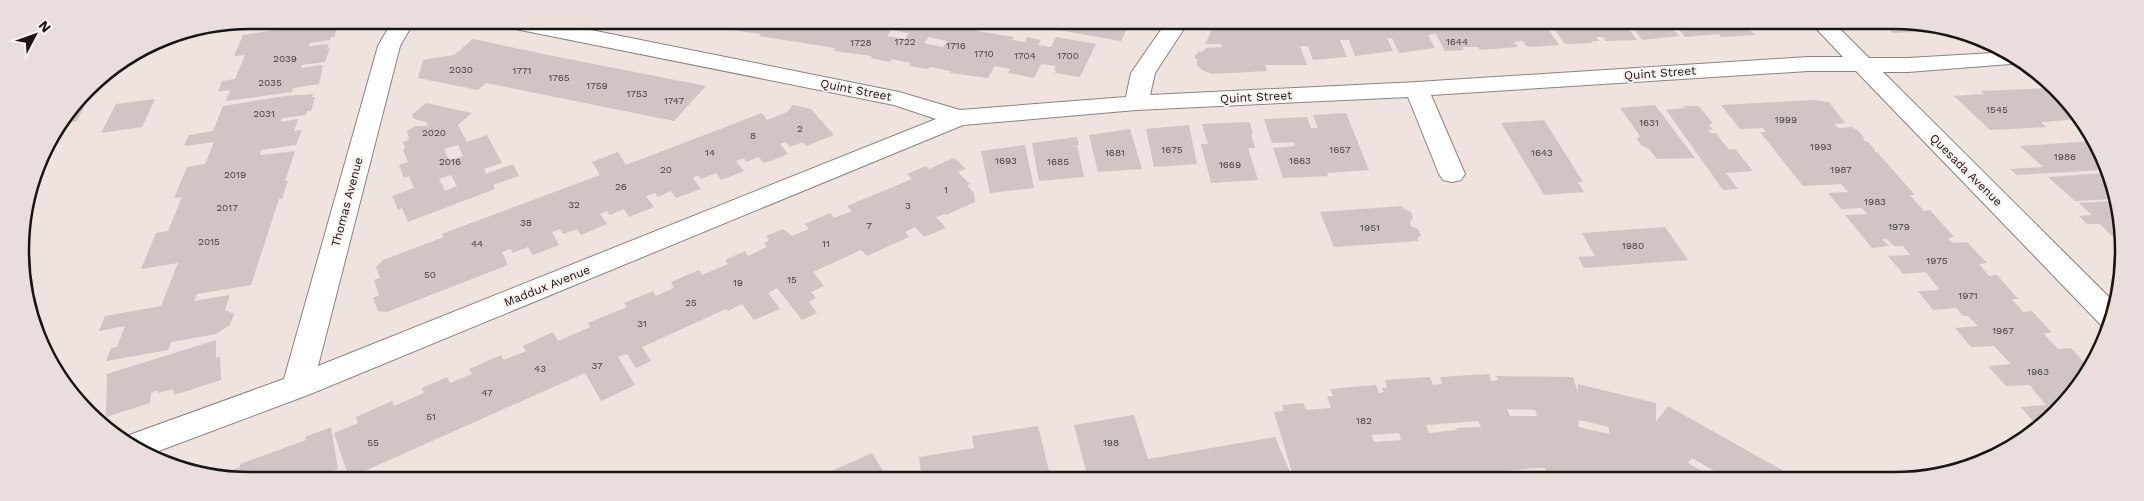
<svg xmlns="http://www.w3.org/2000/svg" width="2144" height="501" font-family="'Work Sans',sans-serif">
<rect width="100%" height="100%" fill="#eee3df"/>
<path fill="#d0c4c4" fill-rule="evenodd" d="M690 21H983L977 31 1014 37 1012 40 1025 42 1027 37 1041 40 1038 45 1051 47 1056 37 1096 44 1080 77 1055 73 1056 71 1054 70 1056 66 1041 64 1034 78 1008 73 1010 69 995 66 988 78 950 73 951 71 930 67 928 69 909 66 911 63 892 59 890 62 871 58 872 56 834 51 835 48 759 36 761 34 723 29 726 27 688 23ZM891 30 909 33 905 39 887 36ZM929 37 947 41 943 47 924 43Z
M1026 21H1124L1120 28 1127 29 1121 41 1024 24Z
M1270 21H1291L1293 28 1378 21 1667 22 1679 36 1642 40 1631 25H1626L1637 40 1606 41 1603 37H1596L1599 41H1591L1593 43 1568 44 1564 43 1556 31 1547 27 1559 45 1532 47 1526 46 1523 41 1514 42 1518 47 1480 50 1478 47H1462L1464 50 1445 51 1436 34 1428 35 1435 48 1399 53 1392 38H1387L1393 51 1355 56 1349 40H1340L1347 57 1313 60 1308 46H1300L1307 65H1265L1267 71 1212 74 1204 71 1197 66V59L1194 58 1199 51 1202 52 1206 48 1222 47 1221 44H1205L1213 28 1252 25 1251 23Z
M1673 22H1750L1757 29 1750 30 1755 35 1721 37 1719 34 1685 37Z
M1881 22H1924L1947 30 1893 33Z
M336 23 335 26H338L334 37H331L330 40 310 43 309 46 329 44 327 49 330 48 325 62 302 65 301 68 323 65 319 84 293 88 292 92 226 101 230 90 218 92 222 81 235 79 245 55 234 56 243 35 311 24 315 26Z
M473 39 558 57 706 86 674 121 486 83 478 90 418 78 423 60 454 55Z
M2051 88 2077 110 2081 119 2041 122 2046 127 1990 130 1954 96 1984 94 1981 91Z
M313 94 312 97H315L311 111H307L306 115 282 118 281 122 298 119 294 131 302 130 296 145 261 150 260 155 295 151 285 181H288L282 199H279L251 285 197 294 194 301 230 295 225 310 234 314 230 325 216 334 171 342 168 350 106 361 111 348 117 347 125 326 99 331 105 316 161 306 178 263 141 269 156 233 168 231 182 197 174 198 187 167 205 164 214 142 184 146 189 135 213 131 223 106 285 96Z
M155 99 142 127 101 133 116 104Z
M1813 100 1829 102 1845 123 1834 124 1838 128 1852 127 1857 130 1864 137 1863 140 1868 142 1875 150V152H1877L1915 195H1910L1924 211 1930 210 1954 237 1948 238 1953 243 1967 242 1987 263 1979 264 1989 276 1997 275 2018 299H2012L2023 312 2032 311 2052 333H2043L2058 349 2071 348 2089 368 2082 369 2086 373 2056 414 2038 427 2021 407 2046 405 2036 393 2030 385 2006 386 1988 366 2011 364 1994 346 1971 347 1955 328 1978 326 1968 316H1963L1956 308 1933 310 1918 291 1940 290 1931 279 1926 272 1903 274 1888 256 1910 255 1903 246H1894L1887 239H1882L1889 246 1872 248 1845 215 1867 214 1862 208 1841 209 1828 193 1848 192 1841 184 1803 186 1760 132H1766L1763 128 1740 129 1721 105Z
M426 103 472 113 458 125 467 142 487 135 502 163 484 169 486 174 513 164 519 176 493 185 495 189 408 222 402 208 398 210 392 196 414 188 409 176 404 178 399 165 408 162 403 150 405 148 403 142 409 140 407 131 415 126H428L426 122 414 119 412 115ZM458 145 463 156 449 160 444 149ZM451 175 457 186 445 191 439 179Z
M793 105 811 109 834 135 806 146 803 142 790 147 786 142 780 144 788 154 771 161 763 163 759 157 746 162 744 158 736 161 744 171 721 180 716 173 701 179 698 175 693 178 701 189 676 198 671 191 658 197 655 193 646 196 654 207 629 217 624 209 610 215 607 211 600 214 607 224 581 235 577 229 563 234 560 229 552 232 559 245 533 255 528 247 512 253 511 249 502 252 508 265 387 312 378 311 373 298 379 295 374 280 380 278 376 267 383 260 444 237 442 234 600 175 592 162 618 152 626 165 762 113 767 120 787 112Z
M1655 105 1695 158 1657 159 1649 149 1641 145 1637 139 1640 136 1620 108Z
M1683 106H1697L1700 107 1713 124H1709L1713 130H1708L1711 133H1716L1729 150 1735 149 1753 171 1726 173 1738 189 1723 190 1666 110 1685 108Z
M84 107 77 121 70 122 62 136 52 137 74 109Z
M1346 113 1369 170 1327 173 1328 176 1283 178 1273 148 1295 146 1294 142 1272 143 1264 119 1307 117 1311 128H1318L1313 115Z
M1544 120 1583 182H1578L1584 192 1544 195 1501 123Z
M1247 122 1250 123 1253 134H1251L1255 148H1248L1258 180 1211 183 1201 144H1208L1202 124Z
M1189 125 1197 164 1154 167 1146 129Z
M1130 129 1142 169 1098 172 1089 135Z
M1077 137 1079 145H1077L1084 177 1039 181 1032 143Z
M2092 141 2104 165 2097 166 2101 170 2017 175 2010 169 2043 167 2020 146Z
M1025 145 1034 188 990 193 981 151Z
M954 158 966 169 958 172 970 184 967 185 974 193 975 202 946 215 945 214 936 217 946 228 924 237 915 227 905 232 909 237 867 256 861 250 813 272 824 286 811 292 816 298 809 302 817 313 802 320 777 288 768 293 780 309 754 320 742 304 728 311 726 309 642 347 651 361 636 368 627 354 618 357 635 385 601 401 585 373 349 478 334 433 358 423 356 417 392 401 394 406 424 393 422 388 447 377 450 383 472 374 469 369 501 355 504 360 526 351 523 346 553 332 558 341 590 327 588 323 627 307 624 303 653 291 656 296 674 288 671 282 699 270 702 275 728 264 725 260 745 251 748 256 767 247 764 243 769 240 766 236 783 229 792 236 809 229 805 224 830 213 834 218 852 211 847 206 912 179 907 174 926 166 929 169Z
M2107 173 2116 191 2117 199 2075 201 2048 177Z
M2117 201 2119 235 2120 244 2100 224H2087L2079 216 2092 215 2079 203Z
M1402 206 1404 209 1411 212 1413 217 1410 222 1411 226 1418 229 1421 235 1417 239 1418 241 1334 247 1320 212Z
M1665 227 1688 260 1584 268 1578 257 1595 256 1582 233Z
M216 340V358L220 357 221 380 174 395 173 389 158 393V390L151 393 150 403 106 417 107 374Z
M1489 374 1491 381 1498 380 1496 376 1573 377 1578 393V384L1656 403V422L1668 406 1798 479H1728L1692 458 1688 463 1716 479H1596L1579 475V472L1546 471 1545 468H1538L1474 473 1475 475 1424 479H1294L1274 412 1284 411 1282 405 1303 403 1306 410 1331 408 1327 396H1333L1330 389 1376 385 1379 393 1384 392 1382 388H1387L1385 380 1430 377 1433 385 1442 384 1440 377ZM1507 409 1535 410 1537 416H1510ZM1579 420 1609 427V434L1578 427ZM1478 421 1481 427 1456 428 1457 430 1429 433 1426 425ZM1399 433 1401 440 1374 442 1372 435Z
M1134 415 1148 459 1275 437 1293 479H1088L1074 425Z
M1038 426 1051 479H922L919 457 974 448 972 436Z
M331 427 338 469 312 479H220L214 477 240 467V464L306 440 305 437Z
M872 453 888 479H814L818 477Z"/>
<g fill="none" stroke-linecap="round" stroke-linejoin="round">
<defs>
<path id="street" d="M393 20H415L400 46 318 366 936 119 894 105 506 27 498 25 495 20H541L899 92 960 110 1126 97 1131 73 1167 21H1189L1155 73 1150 95 1417 82 1808 57H1843L1810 22H1833L1869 58H1908L2010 52 2023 63 1908 72H1883L2115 303 2108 327 2101 325 1856 71H1808L1431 95 1465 174 1461 180 1452 182 1443 180 1439 174 1408 97 1136 110 963 125 308 395 148 455 136 450 121 438 284 379 378 46Z"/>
</defs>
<use href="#street" stroke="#8d827f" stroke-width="2"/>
<use href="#street" fill="#fff" fill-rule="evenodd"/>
</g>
<g text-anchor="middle" stroke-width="4" stroke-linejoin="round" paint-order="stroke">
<g font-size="10" fill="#46413f">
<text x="905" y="45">1722</text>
<text x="1457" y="45">1644</text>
<text x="861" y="46">1728</text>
<text x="956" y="49">1716</text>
<text x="984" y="57">1710</text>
<text x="1025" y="59">1704</text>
<text x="1068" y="59">1700</text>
<text x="285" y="62">2039</text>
<text x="461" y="73">2030</text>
<text x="522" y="74">1771</text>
<text x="559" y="81">1765</text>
<text x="270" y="86">2035</text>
<text x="597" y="89">1759</text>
<text x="637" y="97">1753</text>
<text x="674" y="104">1747</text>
<text x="1997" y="113">1545</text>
<text x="264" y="117">2031</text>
<text x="1786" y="123">1999</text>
<text x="1649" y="126">1631</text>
<text x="800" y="132">2</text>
<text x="434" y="136">2020</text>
<text x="753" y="139">8</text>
<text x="1821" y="150">1993</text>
<text x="1172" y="153">1675</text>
<text x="1340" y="153">1657</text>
<text x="710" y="156">14</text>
<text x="1115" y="156">1681</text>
<text x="1542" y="156">1643</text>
<text x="2065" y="160">1986</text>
<text x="1006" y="164">1693</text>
<text x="1300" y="164">1663</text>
<text x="450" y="165">2016</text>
<text x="1058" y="165">1685</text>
<text x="1230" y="168">1669</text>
<text x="666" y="173">20</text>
<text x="1841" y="173">1987</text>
<text x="235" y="178">2019</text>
<text x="621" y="190">26</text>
<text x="946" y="193">1</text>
<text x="1875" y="205">1983</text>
<text x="574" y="208">32</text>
<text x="908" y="209">3</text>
<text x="227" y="211">2017</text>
<text x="526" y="226">38</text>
<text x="869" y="229">7</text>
<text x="1899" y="230">1979</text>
<text x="1370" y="231">1951</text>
<text x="209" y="245">2015</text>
<text x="477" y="247">44</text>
<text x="826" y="247">11</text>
<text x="1633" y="249">1980</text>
<text x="1937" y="264">1975</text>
<text x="430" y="278">50</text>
<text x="792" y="283">15</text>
<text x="738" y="286">19</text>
<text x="1968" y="299">1971</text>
<text x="691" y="306">25</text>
<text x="642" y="327">31</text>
<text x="2003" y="334">1967</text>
<text x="597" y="369">37</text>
<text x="540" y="372">43</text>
<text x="2038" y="375">1963</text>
<text x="487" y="396">47</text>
<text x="431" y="420">51</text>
<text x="1364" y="424">182</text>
<text x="373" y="446">55</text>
<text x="1111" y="446">198</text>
</g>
<g font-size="12" fill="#181513" stroke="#fbf0ec">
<text transform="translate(1660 73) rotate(-4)" y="4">Quint Street</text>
<text transform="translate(856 90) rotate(11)" y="4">Quint Street</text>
<text transform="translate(1256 97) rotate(-3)" y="4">Quint Street</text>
<text transform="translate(1966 170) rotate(45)" y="4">Quesada Avenue</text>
<text transform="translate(347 202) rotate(-75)" y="4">Thomas Avenue</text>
<text transform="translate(547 286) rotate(-22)" y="4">Maddux Avenue</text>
</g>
</g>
<path d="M0 0H2144V501H0ZM250 29H1894A221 221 0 0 1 2115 250V251A221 221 0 0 1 1894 472H250A221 221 0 0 1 29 251V250A221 221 0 0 1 250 29Z" fill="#e9dedb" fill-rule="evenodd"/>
<path fill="none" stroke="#181513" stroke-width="2.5" d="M250 29H1894A221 221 0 0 1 2115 250V251A221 221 0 0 1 1894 472H250A221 221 0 0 1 29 251V250A221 221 0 0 1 250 29Z"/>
<g transform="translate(35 35) rotate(49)" stroke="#fbf0ec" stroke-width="4" paint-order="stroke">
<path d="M0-4L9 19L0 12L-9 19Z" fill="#181513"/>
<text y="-8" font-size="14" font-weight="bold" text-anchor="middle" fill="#181513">N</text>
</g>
</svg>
